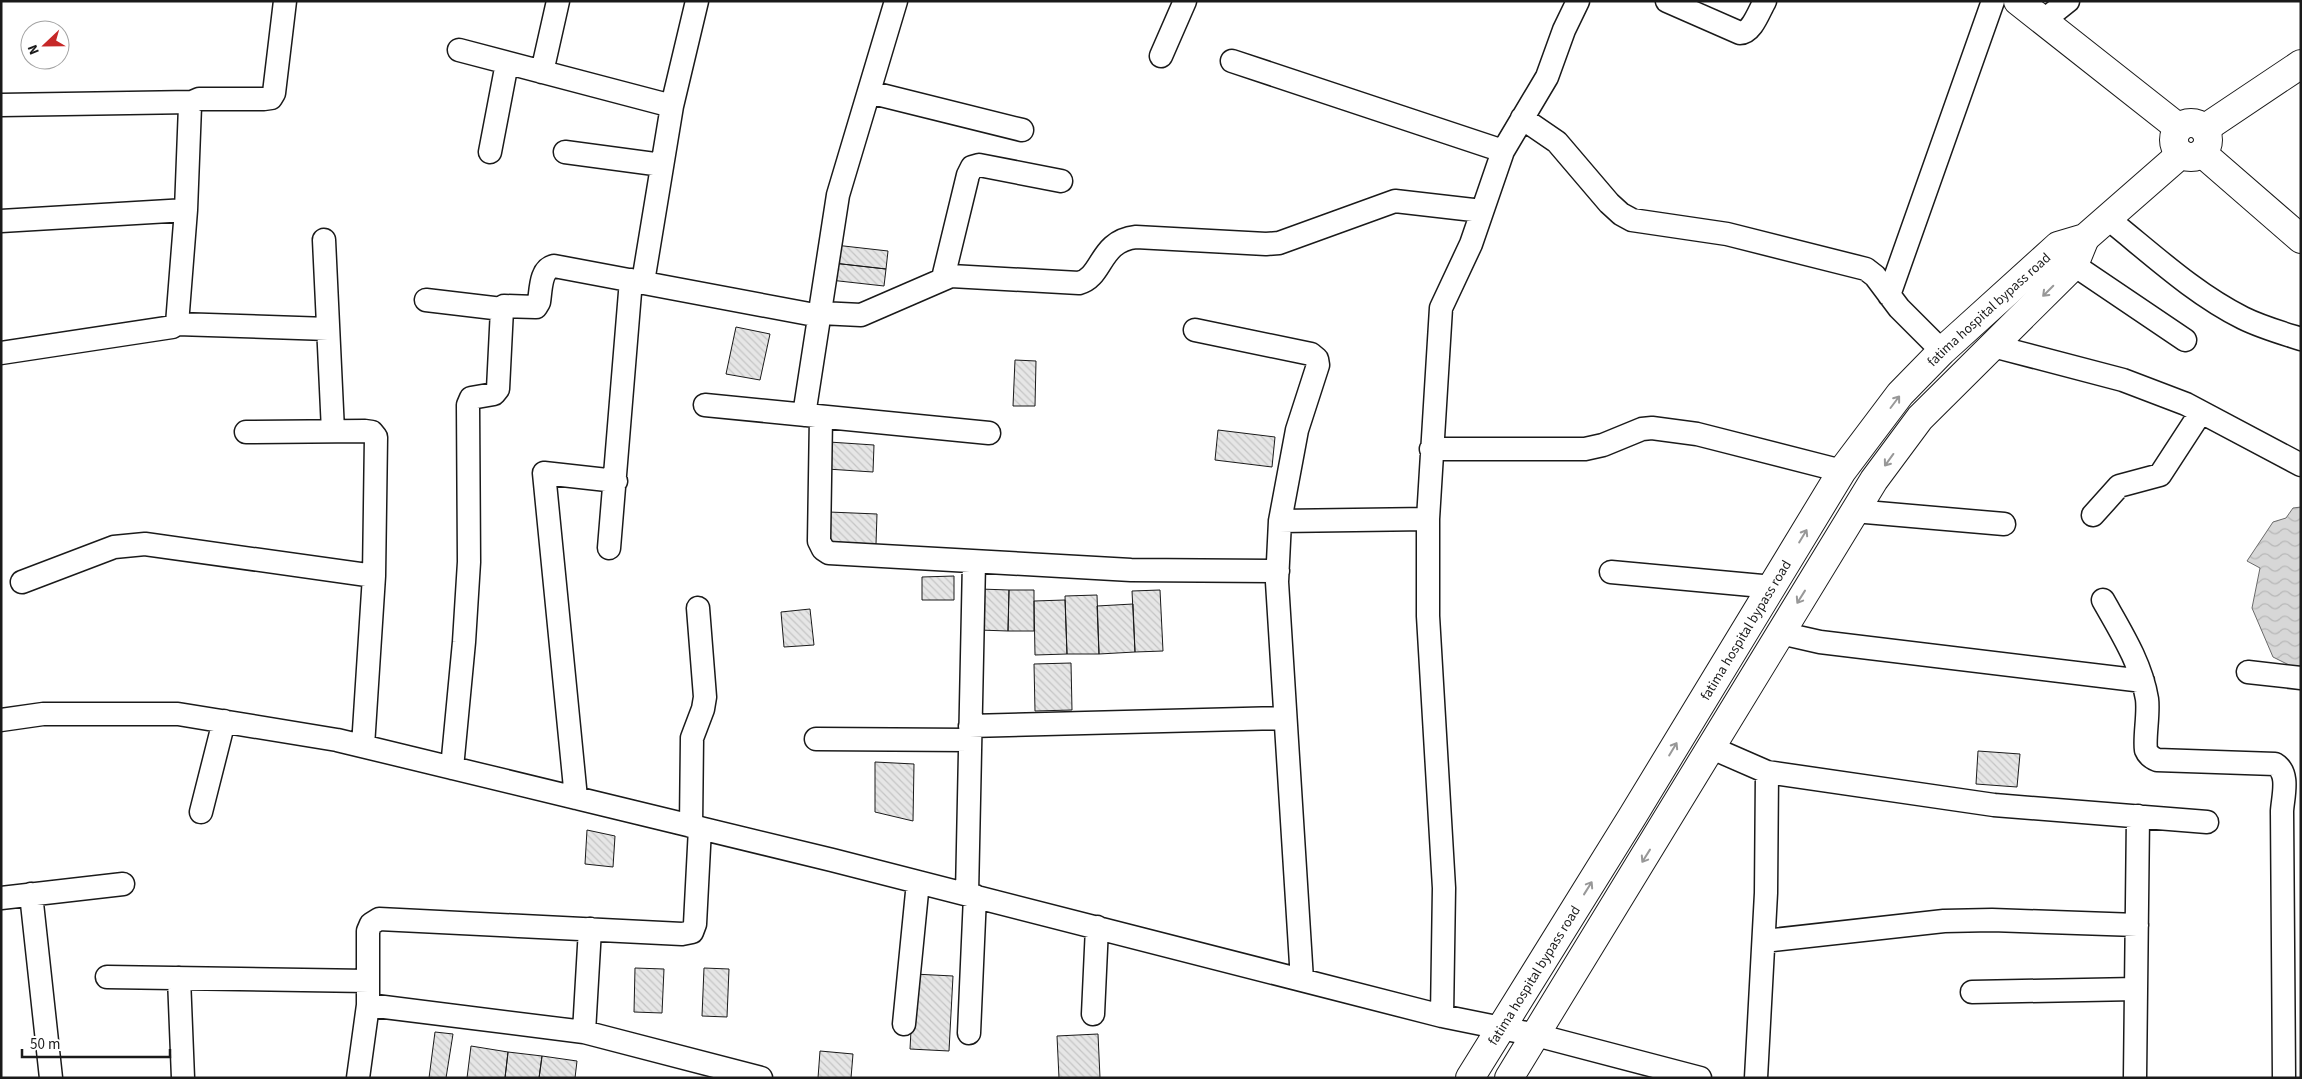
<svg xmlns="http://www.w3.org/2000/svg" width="2302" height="1079" font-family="'Source Sans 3',sans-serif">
<defs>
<pattern id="water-waves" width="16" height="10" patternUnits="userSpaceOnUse" patternTransform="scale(1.25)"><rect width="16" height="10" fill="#d7d7d7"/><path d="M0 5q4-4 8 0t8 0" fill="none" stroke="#b8b8b8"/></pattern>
<pattern id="building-back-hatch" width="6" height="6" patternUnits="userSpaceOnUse" patternTransform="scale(1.25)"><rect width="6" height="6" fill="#e6e6e6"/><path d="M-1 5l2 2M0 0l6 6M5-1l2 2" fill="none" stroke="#c5c5c5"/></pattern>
</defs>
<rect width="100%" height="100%" fill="#fff"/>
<path fill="url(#water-waves)" stroke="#6a6a6a" d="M2301 507V665L2295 668 2273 657 2252 608 2260 568 2247 561 2273 522 2286 518 2293 508Z"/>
<path fill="url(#building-back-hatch)" stroke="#1a1a1a" d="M835 245 888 251 886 269 833 263Z
M833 263 886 269 884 286 830 280Z
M736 327 770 334 760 380 726 374Z
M1015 360 1036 361 1035 406H1013Z
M1218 430 1275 437 1272 467 1215 460Z
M829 442 874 445 873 472 827 469Z
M829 512 877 514 876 544 828 542Z
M954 576V600H922V577Z
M980 589 1009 590 1008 631 979 630Z
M1009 590H1034V631H1008Z
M1160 590 1163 651 1135 652 1132 591Z
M1097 595 1099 654H1067L1065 596Z
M1065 600 1067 654 1035 655 1034 601Z
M1133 604 1135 652 1099 654 1097 606Z
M810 609 814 645 784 647 781 612Z
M1071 663 1072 710 1035 711 1034 664Z
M1978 751 2020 754 2017 787 1976 784Z
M875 762 914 764 913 821 875 812Z
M587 830 615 836 613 867 585 864Z
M635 968 664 969 662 1013 634 1012Z
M704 968 729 969 727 1017 702 1016Z
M914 974 953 976 949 1051 910 1049Z
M435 1032 453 1034 446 1078H429Z
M1098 1034 1100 1078H1059L1057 1036Z
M471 1046 508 1052 505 1078H467Z
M820 1051 853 1054 851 1078H818Z
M508 1052 542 1056 539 1078H505Z
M542 1056 577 1061 575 1078H539Z"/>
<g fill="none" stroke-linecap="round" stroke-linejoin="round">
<defs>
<path id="minor" d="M1667 1 1740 33C1752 33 1759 11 1765 1
M2043 21 2068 1
M459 50 672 106
M1161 56 1185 1
M1232 61 1503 151
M542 72 558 1
M869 92 1022 130
M1 105 192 102
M1522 118 1557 142 1609 203 1621 214 1632 220 1727 234 1866 269 1875 276 1899 308 1942 351
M490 152 507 63
M565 152 662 165
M2107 218C2151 253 2193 293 2243 318 2261 327 2282 333 2301 339
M1 221 186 210
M324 240 333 431
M2074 265 2185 340
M943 278 968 175 972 167 979 165 1061 181
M643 282 672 106 697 1
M1889 295 1993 1
M426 300 502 309
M820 313 861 315 951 276 1079 283C1103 277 1099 241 1136 237L1266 244 1279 243 1395 201 1482 211
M177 324 328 329
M1195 330 1311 354 1317 359 1318 365 1297 430 1280 521 1277 582 1302 980
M1993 346 2123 380 2186 404 2301 465
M1 353 172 327 177 324 186 210 190 106 192 102 199 99H264L271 98 274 93 285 1
M705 405 989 433
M804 415 838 195 896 1
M821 417 819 541 823 549 829 553 1131 570 1278 571
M246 432 365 431 372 432 376 437 374 576 363 746
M1431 449H1585L1603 445 1642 429 1652 428 1697 434 1842 471
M1854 511 2004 524
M2093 515 2119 486 2160 475 2201 412
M1280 521 1428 519
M609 548 631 280
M1611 572 1773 587
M22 582 114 547 145 544 374 576
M2103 600C2121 632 2141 663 2147 699 2149 714 2144 738 2146 750 2148 755 2152 758 2157 760L2275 764C2290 773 2283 796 2282 811L2284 1078
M1780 633 1820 642 2143 681
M2248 672 2301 678
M1 720 43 714H178L337 740 832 860 1442 1016 1536 1035 1700 1078
M970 726 1285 718
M816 739 969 740
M1712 748 1767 772 1766 893 1756 1078
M452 768 464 642 469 562 468 405 471 398 494 394 498 389 502 309 504 306 536 307 539 302C541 290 540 269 554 266L820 316
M1767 772 1994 805 2207 822
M576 798 544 473 616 481
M201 812 224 721
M691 826 692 738 703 709 705 697 698 608
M31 894 51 1078
M967 894 974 562
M1 898 123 884
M1764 941 1944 921 1992 920 2137 925
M107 977 368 981
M179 978 183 1078
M1972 992 2136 989
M368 1005 584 1032 761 1078
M1093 1014 1097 927
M1442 1016 1444 888 1428 616V519L1441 308 1471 244 1503 151 1547 77 1564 30 1578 1
M904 1024 918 882
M584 1032 590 929
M969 1033 975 896
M358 1078 368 1005V931L371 924 379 919 682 934 692 932 695 924 700 828
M2135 1078 2138 816"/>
<path id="major" d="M2018 1 2179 128
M2202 153 2301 239"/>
<g id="highway">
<circle cx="2191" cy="140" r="17"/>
<path d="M2204 129 2301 64"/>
<path id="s1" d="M1470 1078 1632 817 1842 471 1900 394 1942 351 2058 246 2085 238 2181 154"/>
<path d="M1509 1078 1874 480 1920 418 2074 265 2085 238"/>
</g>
</defs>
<use href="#minor" stroke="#1a1a1a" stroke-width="25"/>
<use href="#major" stroke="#1a1a1a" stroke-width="30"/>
<use href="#highway" stroke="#1a1a1a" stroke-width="30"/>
<use href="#minor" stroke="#fff" stroke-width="22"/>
<use href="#major" stroke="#fff" stroke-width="28"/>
<use href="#highway" stroke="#fff" stroke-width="28"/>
</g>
<defs><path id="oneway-shaft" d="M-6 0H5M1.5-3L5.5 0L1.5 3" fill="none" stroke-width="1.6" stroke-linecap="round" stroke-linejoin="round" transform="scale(1.25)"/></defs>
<g stroke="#989898">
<use href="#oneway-shaft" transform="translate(2048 291) rotate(135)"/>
<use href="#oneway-shaft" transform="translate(1895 402) rotate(-53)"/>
<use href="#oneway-shaft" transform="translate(1889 460) rotate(126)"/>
<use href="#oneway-shaft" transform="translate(1803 536) rotate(-59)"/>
<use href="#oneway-shaft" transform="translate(1801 597) rotate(122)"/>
<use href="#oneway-shaft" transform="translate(1673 749) rotate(-59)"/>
<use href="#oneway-shaft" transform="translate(1646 856) rotate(122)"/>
<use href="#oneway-shaft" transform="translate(1588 888) rotate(-58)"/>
</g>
<g text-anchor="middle" stroke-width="4" stroke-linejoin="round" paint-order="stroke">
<g font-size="14" fill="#1a1a1a" stroke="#fff">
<text dy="5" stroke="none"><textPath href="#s1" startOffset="931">fatima hospital bypass road</textPath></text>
<text dy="5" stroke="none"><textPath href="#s1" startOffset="526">fatima hospital bypass road</textPath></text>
<text dy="5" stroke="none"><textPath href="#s1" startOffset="121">fatima hospital bypass road</textPath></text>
</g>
</g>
<rect width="2302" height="1079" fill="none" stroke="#1a1a1a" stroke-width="5"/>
<g transform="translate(45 45) rotate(248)"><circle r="24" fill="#ffffff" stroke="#a3a3a3"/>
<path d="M0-4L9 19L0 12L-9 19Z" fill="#c62828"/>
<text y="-8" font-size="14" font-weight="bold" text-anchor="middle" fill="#1a1a1a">N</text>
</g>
<path d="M22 1049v8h148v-8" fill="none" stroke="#1a1a1a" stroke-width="2.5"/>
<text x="30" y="1049" font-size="15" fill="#1a1a1a" stroke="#ffffff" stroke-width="4" paint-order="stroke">50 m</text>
</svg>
